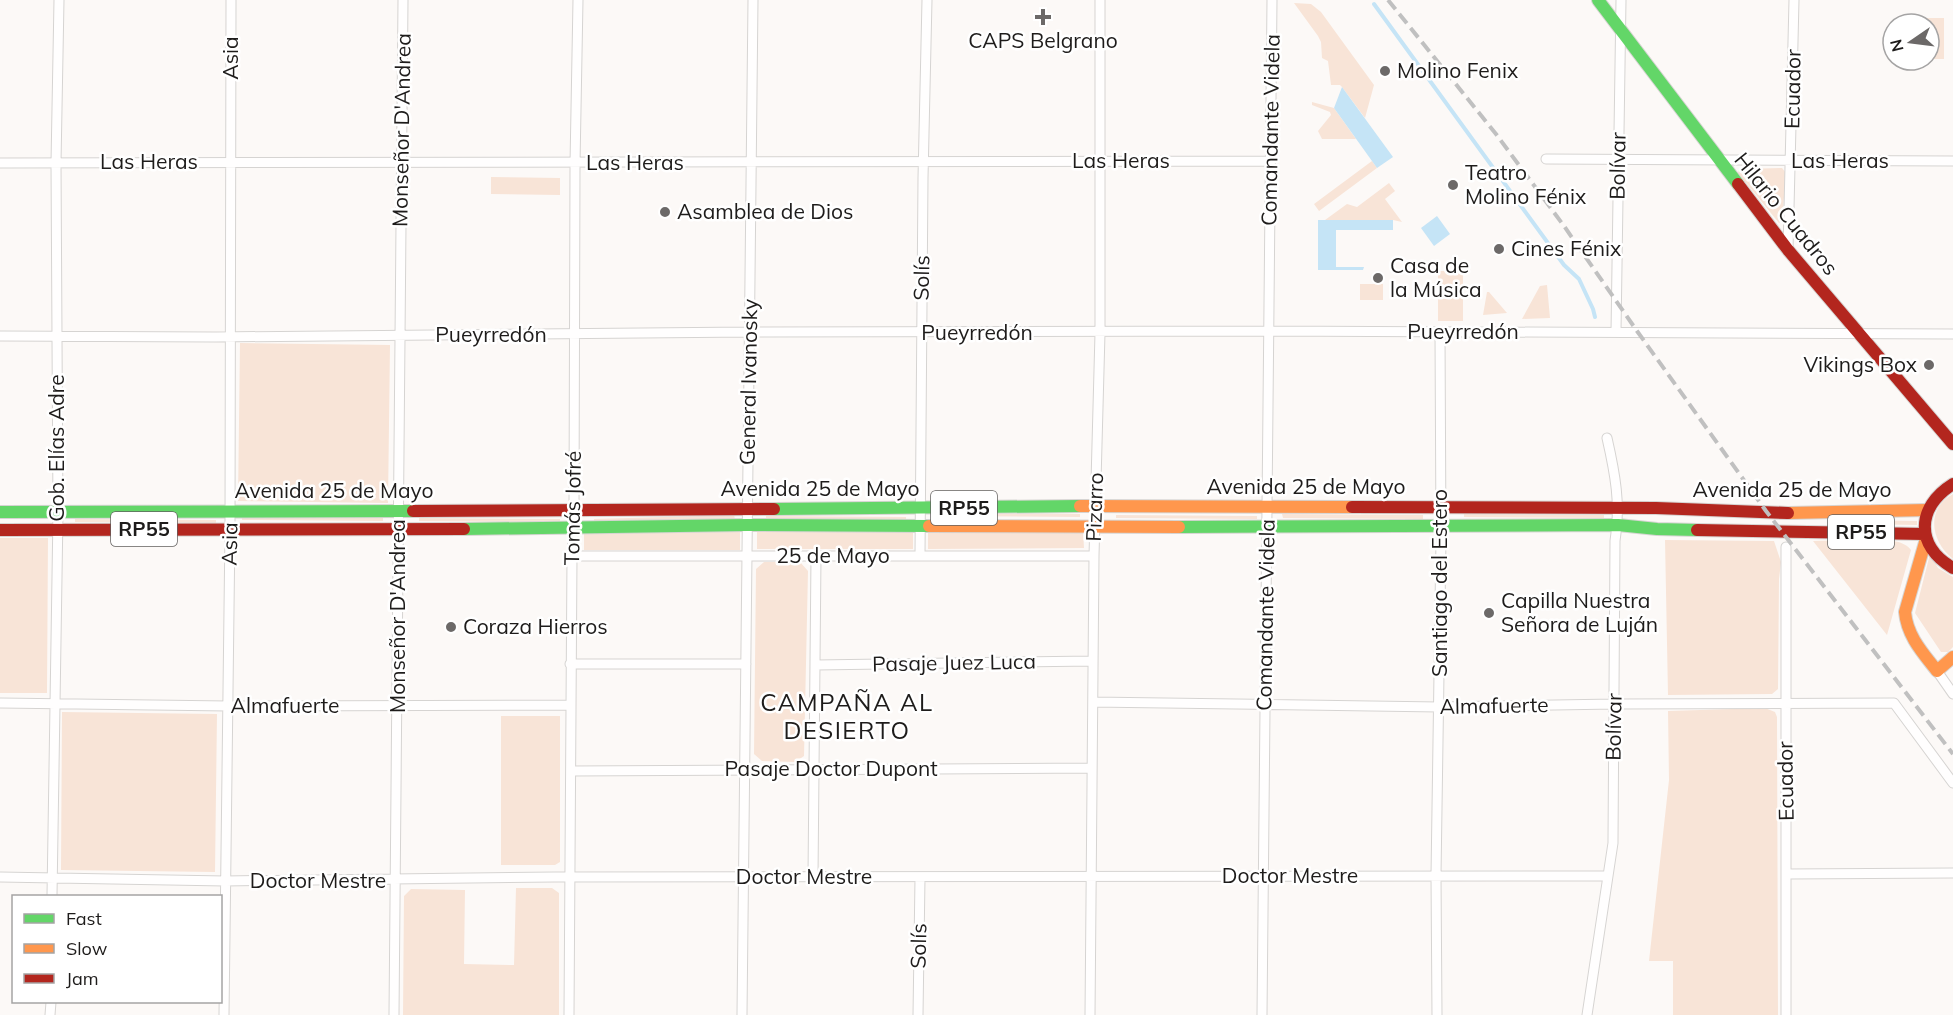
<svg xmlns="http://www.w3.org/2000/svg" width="1953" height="1015" font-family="Mulish,sans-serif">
<rect width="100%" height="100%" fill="#fcf9f7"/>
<path fill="#f8e4d7" d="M1294 3 1311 4 1321 12 1374 85 1365 118 1342 87 1340 85H1331L1328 61 1322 58 1321 42 1318 36Z
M1920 18H1944V59H1929V24H1920Z
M1312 102 1334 108 1356 139H1322L1318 131 1331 115 1330 112 1312 105Z
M1372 161 1377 168 1319 211 1314 204Z
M1782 168 1786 173 1782 221 1779 223 1738 173 1739 170 1745 169Z
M491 177 560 178V195L491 194Z
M1389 183 1395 191 1385 199 1402 222 1393 220H1325L1347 204 1357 207Z
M1438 271H1463V321H1438Z
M1360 284H1383V300H1360Z
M1547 285 1550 318 1522 319 1540 286Z
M1487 292H1489L1507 313 1483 315Z
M240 343 390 345 388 503 238 501Z
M1953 494V559C1931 542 1925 509 1953 494Z
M940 513 1080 514V517L940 516Z
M1282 514 1423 515V519L1283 518Z
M1464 514 1604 515V518L1464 517Z
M734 515 735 519 594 522V519Z
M1116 515 1257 516V519L1116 518Z
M766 516 906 517V520L766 519Z
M242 517 383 518V521L242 520Z
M419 518 560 519V522L419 521Z
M75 519 216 520V523L75 522Z
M1855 520 1917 521V525L1855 524Z
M928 530H1083L1084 548 928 549Z
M757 531H913V549H757Z
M584 532H740V550H584Z
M0 538H48L47 693H0Z
M1665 540 1774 541 1781 562 1779 579 1778 689 1772 694 1668 695Z
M1852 540C1867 540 1902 536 1911 550L1887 635 1813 541Z
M1930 554 1938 568 1953 577V647L1948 652H1941L1915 613Z
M764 562H800L808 571 804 756 795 762 762 761 754 754 756 569Z
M1765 708 1775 712 1777 717 1778 1015H1673V961H1649L1669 780 1668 711Z
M62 712 217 714 215 872 61 870Z
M501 716H560V862L555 865H501Z
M516 888H552L559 893V1015H403L404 896 411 889 465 890 464 964 514 965Z"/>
<path fill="#c5e4f6" d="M1342 87 1393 157 1377 168 1334 108Z
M1437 216 1450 234 1434 246 1421 228Z
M1318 220H1393V230H1336V267H1364L1363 270H1318Z"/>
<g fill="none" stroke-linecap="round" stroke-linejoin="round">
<path stroke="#c5e4f6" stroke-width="4" d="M1374 4 1564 265 1579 279 1593 309 1595 317"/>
<defs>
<path id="street" d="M1546 159 1953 161
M0 163 1270 161
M1788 250 1794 0
M1616 332 1621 0
M0 336 215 337 749 332 1269 331 1953 334
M1786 547V1015
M572 556H1094
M920 556 923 178 927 0
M570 664H746
M816 665 1093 661
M1937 671 1953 694
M1093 702 1439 707 1615 704 1894 703 1953 783
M0 703 228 706 571 705
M571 771 1092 768
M1787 874 1953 873
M0 877 225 881 555 877 1608 876
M813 877 816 556
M52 896 58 513 56 163 59 0
M50 1015 51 1002
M224 1015 230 529 231 0
M394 1015 403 0
M569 1015 572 556 574 511 575 164 578 0
M742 1015 753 0
M918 1015 920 878
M1090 1015 1094 556 1100 333V0
M1262 1015 1272 0
M1437 1015 1436 876 1441 539 1440 332
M1587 1015 1613 843 1615 541C1621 505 1615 473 1607 438"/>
<path id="fast" d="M1598 0 1738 184
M774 509 1080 506
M0 512 413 511
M1179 527 1618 525 1657 529 1697 530
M464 529 747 525 929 526"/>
<path id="slow" d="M1080 506 1352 507
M1788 513 1927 510
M929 526 1179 527
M1926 539 1905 612C1907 636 1923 653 1937 671L1953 657"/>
<path id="jam" d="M1738 184 1788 250 1953 444
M1953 484C1916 507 1915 546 1953 568
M1352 507 1656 508 1788 513
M413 511 774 509
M0 530 464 529
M1697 530 1925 534"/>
</defs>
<use href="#street" stroke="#d6d4d2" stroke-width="11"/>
<use href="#fast" stroke="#d6d4d2" stroke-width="14"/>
<use href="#slow" stroke="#d6d4d2" stroke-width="14"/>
<use href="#jam" stroke="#d6d4d2" stroke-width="14"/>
<use href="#street" stroke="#fffefe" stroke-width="9"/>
<use href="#fast" stroke="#63d668" stroke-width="12"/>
<use href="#slow" stroke="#ff974d" stroke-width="12"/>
<use href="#jam" stroke="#b3261e" stroke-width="12"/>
<path stroke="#c0c0c0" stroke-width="4" stroke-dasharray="12 6" stroke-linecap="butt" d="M1388 0 1496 134 1564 226 1637 331 1766 511 1953 754"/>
</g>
<g fill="#6c6968" stroke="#fff" stroke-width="2">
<path d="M1040 8h6v6h6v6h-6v6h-6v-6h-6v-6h6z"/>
<circle cx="1385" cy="71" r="6"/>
<circle cx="1453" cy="185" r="6"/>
<circle cx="665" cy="212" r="6"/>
<circle cx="1499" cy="249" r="6"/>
<circle cx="1378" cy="278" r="6"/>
<circle cx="1929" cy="365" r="6"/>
<circle cx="1489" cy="613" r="6"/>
<circle cx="451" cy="627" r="6"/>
</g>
<g text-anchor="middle" stroke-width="5" stroke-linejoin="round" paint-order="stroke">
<g fill="#fff" stroke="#62605f" stroke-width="1.5">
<rect x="931" y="491" width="66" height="34" rx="4.5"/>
<rect x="111" y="512" width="66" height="34" rx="4.5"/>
<rect x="1828" y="515" width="66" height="34" rx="4.5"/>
</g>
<g font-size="20" font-weight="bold" fill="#1e1c1b">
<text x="964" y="515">RP55</text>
<text x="144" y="536">RP55</text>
<text x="1861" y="539">RP55</text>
</g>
<g font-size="21" fill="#1e1c1b" stroke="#fff" text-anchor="start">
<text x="1043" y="48" text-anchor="middle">CAPS Belgrano</text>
<text x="1397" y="78">Molino Fenix</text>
<text x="1465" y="180">Teatro<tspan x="1465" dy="24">Molino Fénix</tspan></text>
<text x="677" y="219">Asamblea de Dios</text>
<text x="1511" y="256">Cines Fénix</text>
<text x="1390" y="273">Casa de<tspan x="1390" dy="24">la Música</tspan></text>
<text x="1917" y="372" text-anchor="end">Vikings Box</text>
<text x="1501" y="608">Capilla Nuestra<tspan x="1501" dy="24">Señora de Luján</tspan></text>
<text x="463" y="634">Coraza Hierros</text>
</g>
<g font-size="21" fill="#1e1c1b" stroke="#fff">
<text transform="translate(231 58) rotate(-90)" y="7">Asia</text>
<text transform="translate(1793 89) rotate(-89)" y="7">Ecuador</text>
<text transform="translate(402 130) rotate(-89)" y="7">Monseñor D'Andrea</text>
<text transform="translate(1271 130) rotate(-89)" y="7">Comandante Videla</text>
<text x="1121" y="168">Las Heras</text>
<text x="1840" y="168">Las Heras</text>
<text x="149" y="169">Las Heras</text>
<text x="635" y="170">Las Heras</text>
<text transform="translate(1618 166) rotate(-89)" y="7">Bolívar</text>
<text transform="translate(1786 214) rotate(51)" y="7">Hilario Cuadros</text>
<text transform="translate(922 278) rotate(-89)" y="7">Solís</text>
<text x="1463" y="339">Pueyrredón</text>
<text x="977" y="340">Pueyrredón</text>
<text x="491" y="342">Pueyrredón</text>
<text transform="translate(749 382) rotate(-89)" y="7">General Ivanosky</text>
<text transform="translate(57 448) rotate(-90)" y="7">Gob. Elías Adre</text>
<text x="1306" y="494">Avenida 25 de Mayo</text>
<text x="820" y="496">Avenida 25 de Mayo</text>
<text x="1792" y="497">Avenida 25 de Mayo</text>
<text x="334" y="498">Avenida 25 de Mayo</text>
<text transform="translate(1095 507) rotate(-88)" y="7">Pizarro</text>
<text transform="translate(573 508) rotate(-89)" y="7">Tomás Jofré</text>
<text transform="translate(230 544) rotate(-89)" y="7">Asia</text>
<text x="833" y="563">25 de Mayo</text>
<text transform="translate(1440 583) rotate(-90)" y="7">Santiago del Estero</text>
<text transform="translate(1266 615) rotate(-89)" y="7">Comandante Videla</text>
<text transform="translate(398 616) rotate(-90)" y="7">Monseñor D'Andrea</text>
<text transform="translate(954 663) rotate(-1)" y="7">Pasaje Juez Luca</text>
<text x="285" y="713">Almafuerte</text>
<text transform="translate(1494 706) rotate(-1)" y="7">Almafuerte</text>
<text transform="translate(1614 727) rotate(-89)" y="7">Bolívar</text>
<text x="831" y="776">Pasaje Doctor Dupont</text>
<text transform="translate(1786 781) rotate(-91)" y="7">Ecuador</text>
<text x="1290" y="883">Doctor Mestre</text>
<text x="804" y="884">Doctor Mestre</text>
<text x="318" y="888">Doctor Mestre</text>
<text transform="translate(919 946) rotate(-89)" y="7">Solís</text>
</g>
<g font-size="24" letter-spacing="1.5" fill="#1e1c1b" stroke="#fff">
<text x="847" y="711">CAMPAÑA AL<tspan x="847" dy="28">DESIERTO</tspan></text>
</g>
</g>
<rect x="12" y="895" width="210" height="108" fill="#ffffff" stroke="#a5a4a4" stroke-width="1.5"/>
<rect x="24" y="914" width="30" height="9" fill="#63d668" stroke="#a5a4a4" stroke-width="1.5"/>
<text x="66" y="925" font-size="18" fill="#1e1c1b">Fast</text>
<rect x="24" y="944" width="30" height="9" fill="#ff974d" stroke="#a5a4a4" stroke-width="1.5"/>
<text x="66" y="955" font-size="18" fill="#1e1c1b">Slow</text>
<rect x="24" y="974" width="30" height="9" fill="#b3261e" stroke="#a5a4a4" stroke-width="1.5"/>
<text x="66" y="985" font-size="18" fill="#1e1c1b">Jam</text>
<g transform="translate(1911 42) rotate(256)"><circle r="28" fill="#ffffff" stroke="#a5a4a4" stroke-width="1.5"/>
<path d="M0-4.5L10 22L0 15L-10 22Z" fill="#6c6968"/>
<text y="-9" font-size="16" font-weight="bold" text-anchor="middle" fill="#1e1c1b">N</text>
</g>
</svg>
